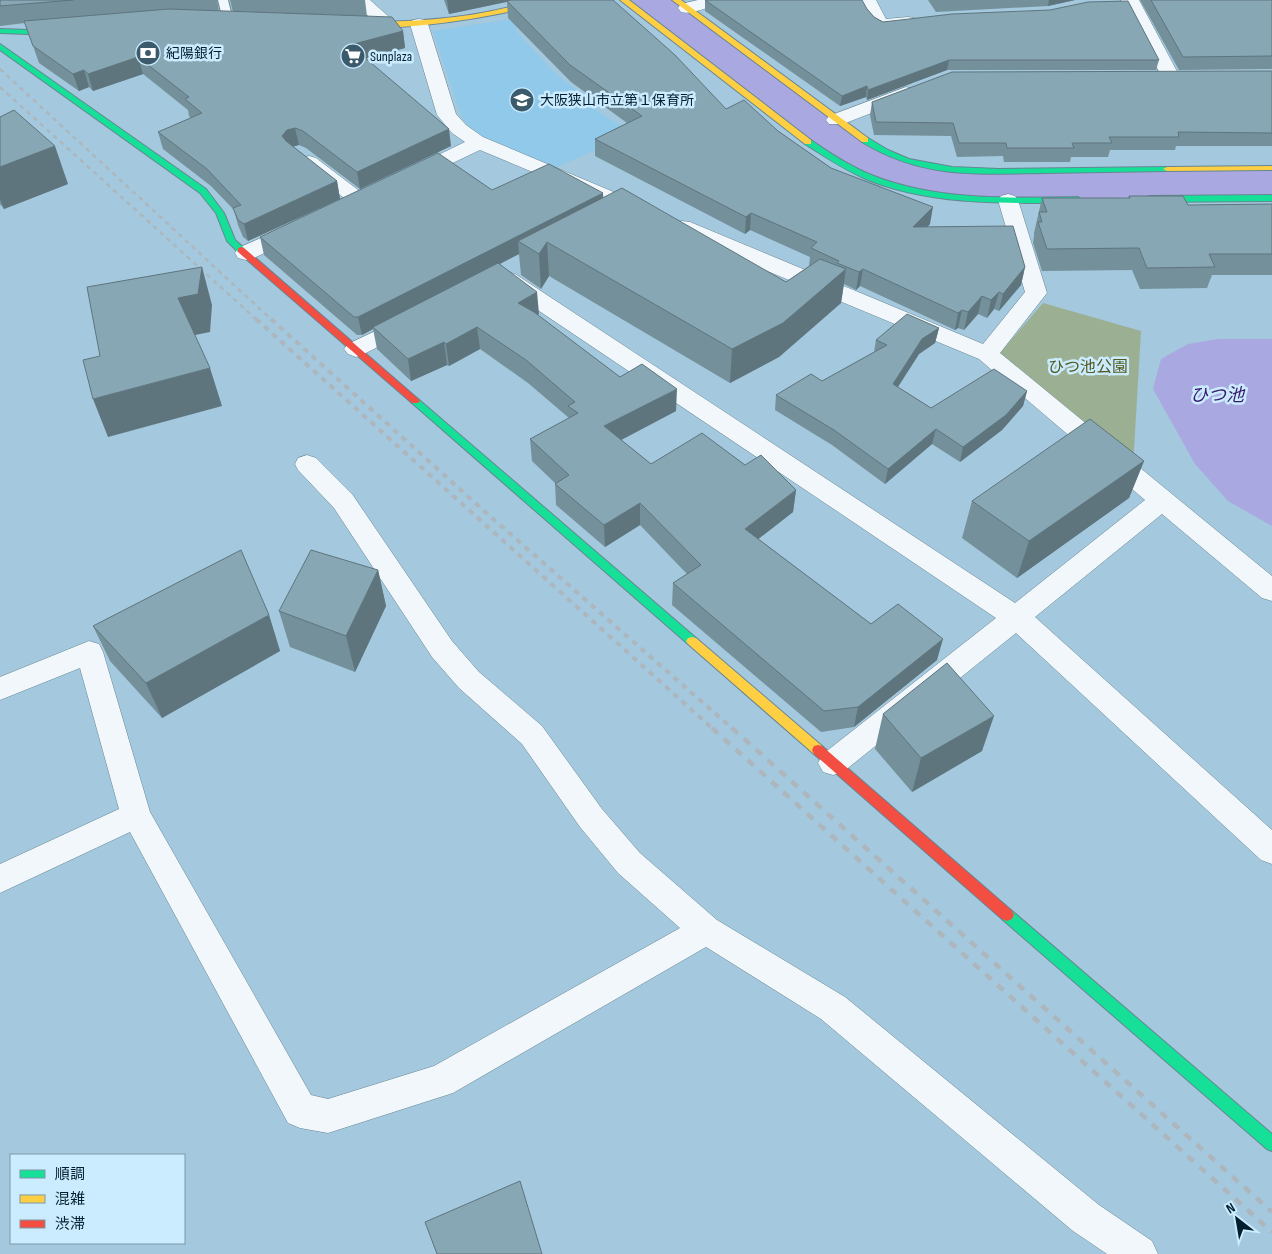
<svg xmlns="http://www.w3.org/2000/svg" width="1272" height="1254" font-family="'Sofia Sans Condensed','Noto Sans JP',sans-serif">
<rect width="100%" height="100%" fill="#a4c8dd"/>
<path fill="#90c9e9" d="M512 19 517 32 555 73 579 92 600 113 633 133 557 167 493 144 472 130 462 118 433 31Z"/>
<path fill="#9baf92" d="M1043 303 1141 331 1133 467 998 355Z"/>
<path fill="#aaa8e1" d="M1218 339H1272V526L1228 501 1195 464 1153 389 1161 359 1188 344Z"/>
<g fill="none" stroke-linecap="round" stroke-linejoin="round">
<path fill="#aaa8e1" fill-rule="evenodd" d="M628 0H673L870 145 912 162 944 169 984 171 1272 168V196L984 199 944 197 898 187 882 183 838 163 634 8Z"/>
<defs>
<path id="lane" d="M218 0H228L233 20 231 22 223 20Z"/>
<path id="street" d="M350 0H370L397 24 394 28H382Z
M698 0H750L752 2 749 6C738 8 728 6 717 6 704 7 693 15 681 12L678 8 681 4Z
M858 0H876L886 19 908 17 914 18 917 22 914 26C879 35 873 33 858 0Z
M1121 0H1139L1180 77 1178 81H1164Z
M419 19 425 20 428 24 456 114 466 125 483 137 647 206 650 210 647 214 640 216 633 214 480 150 419 179 412 181 405 179 402 175 405 171 465 142 452 133 437 115 410 24 413 20Z
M906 87 913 89 916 93 913 97 843 124H829L826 120 829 116Z
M309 156 316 158 366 196 369 200 366 204 359 206 352 204 302 166 299 162 302 158Z
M1008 194 1015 196 1018 200 1047 293 1000 353 1272 576V601L1262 598 1162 514 1035 617 1272 830V864L1261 860 1016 633 843 772 833 775 823 772 818 763 823 754 996 618 499 284 496 279 499 274 507 272 515 274 1015 603 1145 500 979 359 674 232 671 227 674 222 682 221 690 222 983 344 1025 292 998 200 1001 196Z
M296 223 304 224 307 229 304 234 254 258 246 260 238 258 235 253 238 248Z
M409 315 417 317 420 322 417 327 364 354 356 357 348 354 344 349 348 344Z
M307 455 316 458 352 494 452 641 479 672 542 726 602 809 640 853 717 920 845 997 1099 1205 1152 1241 1158 1254H1107L1073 1231 821 1019 706 947 453 1093 328 1133 300 1128 288 1123 130 832 0 893V864L119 809 80 668 0 700V677L89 641 99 644 103 652 150 812 311 1095 328 1099 434 1066 680 928 618 873 580 827 522 744 459 688 432 657 334 508 298 470 295 464 298 458Z"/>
<path id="fast" d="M66 26 70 28 69 30 29 34 0 33V29L29 30Z
M0 44 206 189 224 213 235 240 244 248V252H238L227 241 216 213 200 193 0 50Z
M862 138H868L888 150 909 159 952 167 999 169 1167 167 1171 169 1167 171C1126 172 1085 172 1044 173 977 174 922 179 862 142Z
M805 140H811C831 154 851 167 874 176 938 201 1010 198 1078 197L1082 200 1078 203C1008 203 934 206 868 180 845 170 825 157 805 144Z
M1272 195V201L1149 202 1145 199 1149 196Z
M415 398 418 399 696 638 698 641 696 644H688L412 403 410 401Z
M1007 909 1012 911 1272 1134V1151L1267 1149 1002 919 1000 915 1002 911Z"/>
<path id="slow" d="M535 0H546C526 14 375 36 357 24L361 22C420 22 478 18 535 0Z
M620 0H629L811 140V144H805Z
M672 0H681L868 138V142H862Z
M1272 166V170L1167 171 1163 169 1167 167Z
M692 637 696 638 822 746 824 750 822 754 818 755 814 754 688 644 686 641 688 638Z"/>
<path id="jam" d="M241 247 244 248 418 399 420 401 418 403H412L238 252V248Z
M818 745 822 746 1012 911 1014 915 1012 919 1007 921 1002 919 814 754 812 750 814 746Z"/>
</defs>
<use href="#lane" stroke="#678594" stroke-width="2"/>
<use href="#street" stroke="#678594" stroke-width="1"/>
<use href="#fast" stroke="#678594" stroke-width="2"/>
<use href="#slow" stroke="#678594" stroke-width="2"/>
<use href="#jam" stroke="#678594" stroke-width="2"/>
<use href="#lane" fill="#f1f7fa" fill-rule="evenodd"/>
<use href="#street" fill="#f1f7fa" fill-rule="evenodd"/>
<use href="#fast" fill="#16e098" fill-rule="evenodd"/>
<use href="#slow" fill="#ffcf43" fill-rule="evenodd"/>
<use href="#jam" fill="#f24e42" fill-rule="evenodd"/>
<path stroke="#acb6bc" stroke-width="2.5" stroke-dasharray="4.5 4.5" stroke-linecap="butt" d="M0 69 272 320
M0 87 257 320"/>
<path stroke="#acb6bc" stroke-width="4" stroke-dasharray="5.5 5.5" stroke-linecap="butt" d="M256 319 713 729
M271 319 483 510 733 729"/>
<path stroke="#acb6bc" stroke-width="4.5" stroke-dasharray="8 8" stroke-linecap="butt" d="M712 728 1272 1232
M732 728 1272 1212"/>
</g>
<path fill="#74909b" d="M0 0H217L219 11 233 12 230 0H365L367 16 403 31 405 48 366 58 451 146 360 189 306 148 299 145 293 147 337 181 340 199 248 241 243 237 238 225 234 210 211 186 163 149 158 132 191 118 189 116 188 110 143 74 93 91 89 87 79 91 39 63 25 23 0 26Z
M444 0H613L726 109 778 131 831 168 930 224 927 227 1025 267 1021 285 999 311 994 309 987 318 978 314 964 330 958 328 955 330 860 286 856 290 844 284 841 303 779 357 730 383 549 276 541 289 521 275 519 254 500 264 539 314 537 315 620 377 676 411 621 440 651 464 745 465 796 490 793 512 758 539 871 624 937 660 854 727 821 732 672 605 673 583 687 574 640 525 605 547 556 505 555 483 532 461 530 439 569 418 528 383 480 349 449 366 447 365 411 381 377 349 373 329 362 335H357L264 255 260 237 492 190 603 197 786 282 809 266 810 257 750 230 745 234 595 156V139L627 123 571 82 508 18 507 2 449 14Z
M705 0 867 9 874 17 883 22 1159 60 1156 70H947L867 100 866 97 840 106 705 11Z
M928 0H1075L1048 6 936 12Z
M1140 0H1272V69L1179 70Z
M1272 71V146H1176L1175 150H1110L1108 157H1071L1070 162H1004L1003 156 957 157 951 136 874 135 870 115 872 102Z
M0 117 68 184 4 209 0 204Z
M1129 196 1188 205 1272 204V275H1212L1207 288 1140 289 1132 270 1042 271 1033 243 1034 236V233L1042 198H1128Z
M939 328 935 343 919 354 898 387 931 408 1027 391 1023 406 1002 430 960 462 932 444 885 484 832 445 775 410 776 395 822 381 874 352 876 340Z
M1144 461 1129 498 1017 578 962 538 972 501Z
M378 570 386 606 355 672 290 647 279 611Z
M269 615 280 651 162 718 110 661 93 626Z
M883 714 982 751 912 792 875 749Z"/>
<path fill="#5e757e" d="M447 0H515L449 14Z
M1049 0H1075L1048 6Z
M403 31 405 48 353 62 350 45Z
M138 57 143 74 93 91 88 74Z
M949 60 947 70 867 100 868 90Z
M84 70 89 87 79 91 73 74Z
M867 86 866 97 840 106 842 96Z
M295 128 299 145 290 147 282 136 287 130Z
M449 129 451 146 360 189 357 172Z
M55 146 68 184 4 209 0 199V167Z
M337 181 340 199 248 241 244 224Z
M603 193 604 211 518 241 519 254 374 328 373 327V329L362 335 358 317Z
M933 207 930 224 910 245 913 227Z
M751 213 750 230 745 234 746 217Z
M547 242 549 276 541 289 539 254Z
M202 267 212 305 210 332 190 336 178 298Z
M1025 267 1021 285 999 311 1003 294Z
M846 269 841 303 779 357 730 383 732 349Z
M863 269 860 286 856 290 859 272Z
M537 292 539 314 520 325 518 303Z
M999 292 994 309 987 318 991 300Z
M982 296 978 314 964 330 968 312Z
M962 310 958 328 955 330 958 313Z
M477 327 480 349 449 366 446 344Z
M939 328 935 343 919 354 890 399 893 384 922 339Z
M444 342 447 365 411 381 408 359Z
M210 368 222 406 108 437 93 399Z
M677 389 676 411 604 449V426Z
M1027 391 1023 406 1002 430 960 462 963 447Z
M936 429 932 444 885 484 888 469Z
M1144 461 1129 498 1017 578 1029 541Z
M796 490 793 512 743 551 745 529Z
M640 503V525L605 547 604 525Z
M378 570 386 606 355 672 346 636Z
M269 615 280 651 162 718 146 683Z
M943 639 937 660 854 727 858 707Z
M994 716 982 751 912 792 921 758Z"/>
<path fill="#87a7b4" stroke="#5e757e" d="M0 0H73L0 6Z
M511 0H613L675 55 726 109 744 100 778 131 831 168 933 207 913 227 1013 226 1025 267 1003 294 999 292 991 300 982 296 968 312 962 310 958 313 863 269 859 272 837 263 839 261 811 248 817 242 751 213 746 217 595 139 642 116 570 65 507 1Z
M705 0H862L867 9 874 17 883 22 952 14 1050 10 1088 2 1128 1 1159 60H949L868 90 867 86 842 96Z
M1151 0H1272V56L1183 57Z
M169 9 392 17 403 31 350 45 449 129 357 172 303 131 295 128 287 130 282 136 286 141 337 181 244 224 238 220 233 208 241 205 207 169 158 132 202 113 185 99 189 97 138 57 88 74 84 70 73 74 33 46 24 21Z
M1272 71V133L1178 132 1179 137H1109L1112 143H1072L1074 148H1007L1006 143H959L953 123 876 122 872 102 952 72Z
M14 110 55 146 0 167V117Z
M438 153 492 190 549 164 603 193 358 317H354L260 237Z
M622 188 786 282 820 259 846 269 783 323 732 349 547 242 539 254 518 241Z
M1129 196H1183L1188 205 1272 204V254H1209L1215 267 1147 268 1139 248 1047 249 1038 222H1042L1039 212H1047L1042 198H1130Z
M498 263 537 292 518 303 534 312 620 377 642 364 677 389 604 426 651 464 702 433 745 465 761 455 796 490 745 529 871 624 898 604 943 639 858 707 824 711 673 583 701 565 640 503 604 525 555 484 569 475 530 439 578 413 568 406 575 402 526 360 477 327 446 344 444 342 408 359 373 327Z
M202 267 198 294 178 298 210 368 93 399 83 360 100 356 87 287Z
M907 314 939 328 922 339 893 384 931 408 994 369 1027 391 1006 415 963 447 936 429 888 469 834 430 776 395 811 374 822 381 887 345 876 340Z
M1090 419 1144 461 1029 541 972 501Z
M241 550 269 615 146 683 93 626Z
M311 550 378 570 346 636 279 611Z
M947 663 994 716 921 758 883 714Z
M520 1181 542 1254H437L425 1222Z"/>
<defs>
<symbol id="bank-disc" viewBox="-11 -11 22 22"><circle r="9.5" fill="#3b5a6b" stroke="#cbebfe"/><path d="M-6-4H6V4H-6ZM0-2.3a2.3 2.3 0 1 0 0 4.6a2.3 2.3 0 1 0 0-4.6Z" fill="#fff"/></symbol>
<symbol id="supermarket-disc" viewBox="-11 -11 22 22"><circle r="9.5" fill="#3b5a6b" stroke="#cbebfe"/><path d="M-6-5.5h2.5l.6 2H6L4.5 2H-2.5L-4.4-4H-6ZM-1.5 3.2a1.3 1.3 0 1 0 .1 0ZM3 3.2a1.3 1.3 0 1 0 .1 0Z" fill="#fff"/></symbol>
<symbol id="school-disc" viewBox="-11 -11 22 22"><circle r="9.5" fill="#3b5a6b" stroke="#cbebfe"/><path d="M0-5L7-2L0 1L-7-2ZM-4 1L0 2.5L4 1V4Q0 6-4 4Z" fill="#fff"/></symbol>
</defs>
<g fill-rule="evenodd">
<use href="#bank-disc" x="134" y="39" width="28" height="28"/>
<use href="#supermarket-disc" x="339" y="42" width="28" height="28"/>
<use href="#school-disc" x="508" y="86" width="28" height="28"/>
</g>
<g text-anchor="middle" stroke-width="5" stroke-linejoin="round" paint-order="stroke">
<g font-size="14" fill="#031f2d" stroke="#cbebfe" text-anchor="start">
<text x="166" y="58">紀陽銀行</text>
<text x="370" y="61">Sunplaza</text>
<text x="540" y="105">大阪狭山市立第１保育所</text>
</g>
<g font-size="16" fill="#52581e" stroke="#cbebfe">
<text x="1088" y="372">ひつ池公園</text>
</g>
<g font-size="18" font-style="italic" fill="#39196c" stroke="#cbebfe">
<text x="1217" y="401">ひつ池</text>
</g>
</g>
<rect x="10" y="1154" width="175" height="90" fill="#cbebfe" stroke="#7b99aa"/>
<rect x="20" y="1170" width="25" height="8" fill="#16e098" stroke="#7b99aa"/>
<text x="55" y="1179" font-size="15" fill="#031f2d">順調</text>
<rect x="20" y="1195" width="25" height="8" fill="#ffcf43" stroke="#7b99aa"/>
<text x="55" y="1204" font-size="15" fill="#031f2d">混雑</text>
<rect x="20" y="1220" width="25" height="8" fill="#f24e42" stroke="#7b99aa"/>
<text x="55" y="1229" font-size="15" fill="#031f2d">渋滞</text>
<g transform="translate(1237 1219) rotate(329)" stroke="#cbebfe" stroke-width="4" paint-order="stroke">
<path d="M0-4L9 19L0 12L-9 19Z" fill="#031f2d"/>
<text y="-8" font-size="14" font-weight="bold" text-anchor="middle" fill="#031f2d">N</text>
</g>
</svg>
